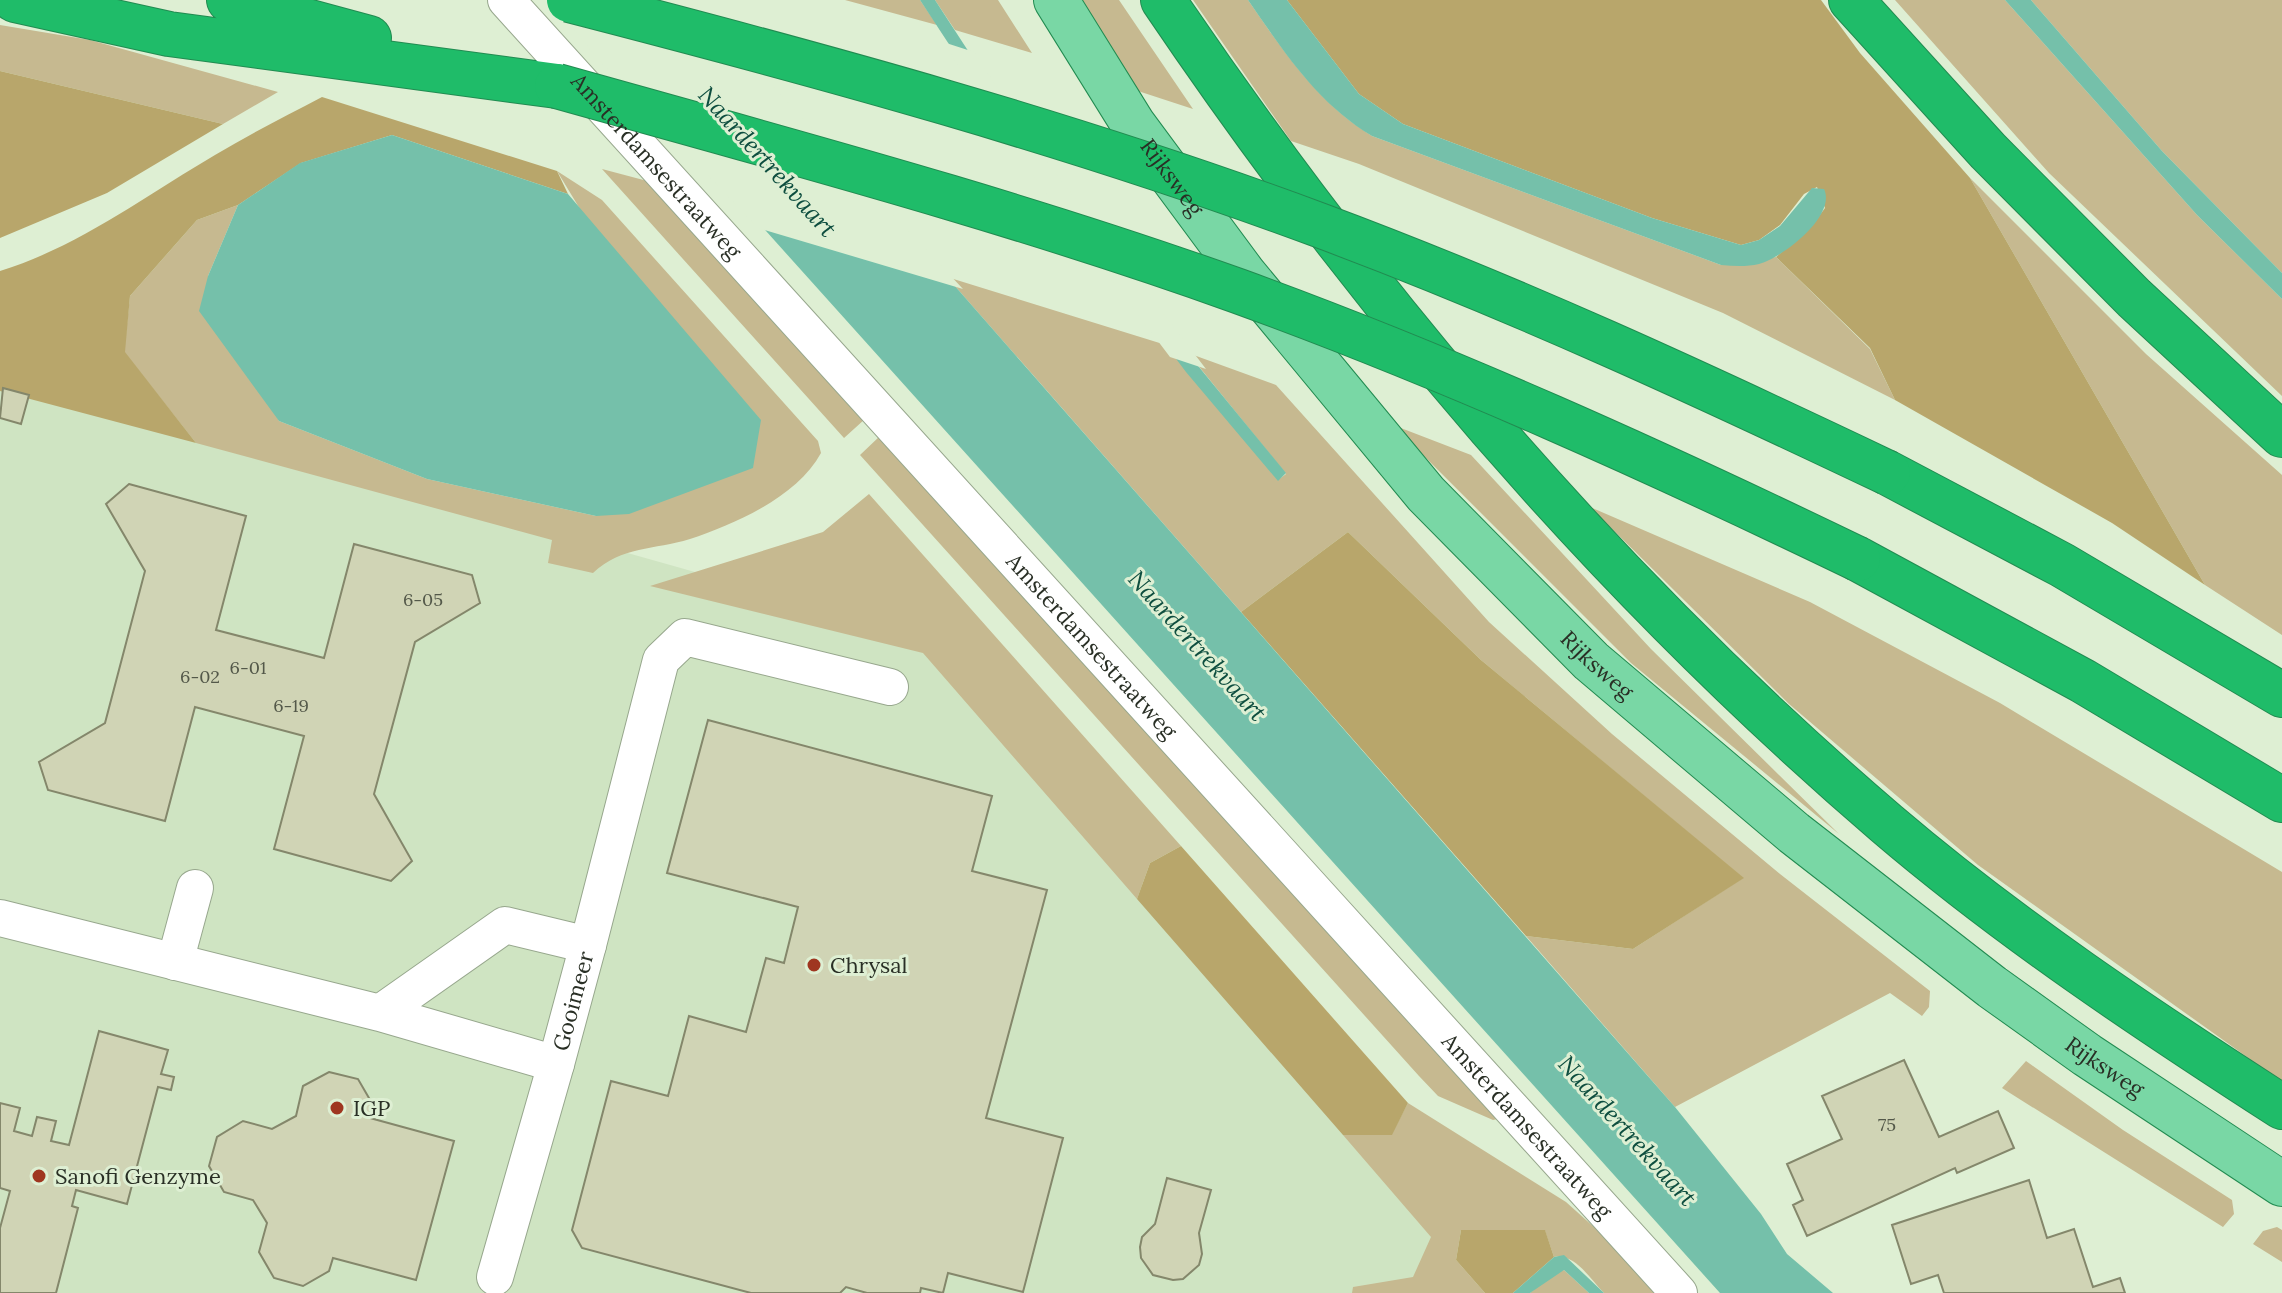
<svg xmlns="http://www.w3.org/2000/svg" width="2282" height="1293" font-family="Lora,serif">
<rect width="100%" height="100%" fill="#deefd3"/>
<path fill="#cfe4c2" d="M0 376 915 634 1437 1209 1436 1282 1417 1293H0Z"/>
<path fill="#c6b990" d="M845 0H920L937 25Z
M935 0H998L1032 53 955 30Z
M1079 0H1119L1193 109 1138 91Z
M1193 0H1248C1284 52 1318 103 1372 136L1721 265 1776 257 1870 349 1895 400 1723 313 1359 164 1291 141Z
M1895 0H2005L2197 215 2282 299V396L2049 173Z
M2031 0H2282V273L2162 151Z
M0 25 90 40 278 92 223 124 0 71Z
M602 169 651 182 865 419 844 438Z
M557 171 602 200 818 441 821 453C797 497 735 524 690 539 654 550 622 546 593 573L548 563 552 540 196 443 124 352 130 296 197 220 238 205 208 276 279 421 427 479 596 516 583 214Z
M1970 178 2146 354 2282 475V635L2205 585Z
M947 277 1166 345 1278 480 1286 474 1188 353 1276 385 1489 622 1612 734 1780 874 1930 991 1929 1007 1922 1016 1890 993 1675 1107 1526 936 1633 949 1743 878 1481 660 1348 532 1241 612Z
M1393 425 1471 455 1651 649 1839 834 1631 663Z
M880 436 1502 1118 1493 1120 1438 1096 1419 1076 860 455Z
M869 494 1181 846 1150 863 1137 899 923 653 650 586 823 532Z
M1590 507 1810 602 2000 703 2282 872V1082L1978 865 1789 704Z
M2026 1061 2123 1130 2232 1200 2234 1214 2223 1227 2002 1088Z
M1408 1103 1566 1202 1615 1246 1657 1293H1604C1590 1279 1575 1253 1554 1257L1545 1231 1461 1230 1456 1260 1485 1293H1352L1353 1287 1413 1277 1431 1237 1343 1135H1391Z
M2277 1227 2282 1230V1262L2253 1244 2263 1231Z
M1564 1270 1589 1293H1530L1550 1276Z"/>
<path fill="#b8a66b" d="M1287 0H1821L1860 53 1970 178 2205 585 2112 523 1895 400 1870 348 1776 257 1811 227 1825 208 1817 187 1804 194 1780 225 1759 240 1741 245 1652 218 1403 124 1359 94Z
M0 71 223 124 107 193 0 238Z
M322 97 557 171 568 194 392 135 301 163 238 205 197 220 130 296 125 352 196 443 0 391V271C78 247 145 196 215 155 250 134 286 116 322 97Z
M1348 532 1481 660 1744 878 1633 949 1526 936 1241 612Z
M1181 846 1408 1103 1392 1135H1343L1137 899 1150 863Z
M1461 1230H1545L1554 1257 1513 1293H1485L1456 1260Z"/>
<path fill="#75c0aa" d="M920 0H935L1034 152 1199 367 1286 473 1278 481 1186 372 1015 145Z
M1248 0H1287L1359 94 1403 124 1652 218 1741 245 1759 240 1780 226 1812 188 1824 189C1837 216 1782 258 1759 264 1746 267 1734 266 1721 265L1372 136C1317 103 1284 52 1248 0Z
M2005 0H2031L2162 151 2282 273V299L2197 215Z
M392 135 568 194 761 420 753 468 629 514 596 516 427 479 279 421 199 311 208 276 238 205 300 163Z
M757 221 947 277 1675 1107 1761 1214 1787 1254 1833 1293H1720Z
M1564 1255 1604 1293H1589L1564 1270 1530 1293H1513L1554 1257Z"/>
<path fill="#deefd3" d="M551 0H692L963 289 758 228 596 57Z
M943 42 974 52 1038 150 1206 369 1170 357 1012 148Z"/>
<path fill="#d0d4b5" stroke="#84876b" stroke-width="2" d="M3 388 29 395 21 424 0 418Z
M129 484 246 516 216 630 324 658 354 544 472 575 480 603 415 642 374 794 412 861 391 881 274 849 304 736 195 707 165 821 48 790 39 762 105 723 145 571 106 504Z
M708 720 992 796 972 871 1047 890 986 1118 1063 1138 1023 1292 948 1273 943 1293 921 1288 920 1293H867L846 1287 840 1293H751L582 1248 572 1230 611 1081 668 1096 689 1016 746 1032 766 958 784 963 798 907 667 873Z
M99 1031 168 1050 161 1074 174 1077 171 1090 158 1087 127 1204 76 1190 72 1206 78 1208 56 1293H0V1228L10 1191 0 1188V1103L20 1108 14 1131 32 1136 37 1117 56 1121 51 1141 69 1145Z
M1904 1060 1939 1137 1998 1111 2014 1148 1957 1173 1955 1168 1807 1236 1793 1205 1803 1200 1787 1164 1842 1139 1822 1096Z
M329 1072 358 1079 373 1105 370 1118 454 1141 416 1280 333 1258 329 1271 303 1286 274 1278 259 1252 267 1223 253 1200 224 1192 209 1166 217 1137 243 1121 272 1129 296 1116 303 1086Z
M1167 1178 1211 1190 1199 1233 1202 1254 1199 1265 1183 1279 1173 1280 1153 1275 1141 1258 1140 1247 1142 1237 1155 1224Z
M2029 1180 2047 1238 2074 1229 2093 1287 2120 1278 2125 1293H1944L1938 1275 1911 1284 1892 1225Z"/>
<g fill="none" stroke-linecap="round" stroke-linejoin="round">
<defs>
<g id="minor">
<path id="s1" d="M506 0 1679 1293"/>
<path id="s2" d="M0 918 380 1013 556 1064 588 945 505 925 380 1013"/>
<path d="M588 945 661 660 685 637 890 687"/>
<path d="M175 962 195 888"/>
<path d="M495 1277 556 1064"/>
</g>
<g id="major">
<path id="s3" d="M1056 0 1133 124 1244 274 1426 494 1591 661 1794 833 1992 987 2087 1055 2282 1184"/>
</g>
<path id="highway" d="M15 0 169 34 557 86
M229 0 369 38
M1163 0C1368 303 1609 586 1887 824 2010 929 2147 1020 2282 1107
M1851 0 1988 151 2134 298 2282 435
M1888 473 2062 565 2282 695
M1858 559 2083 681 2282 800"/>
</defs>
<use href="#minor" stroke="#97a78d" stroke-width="38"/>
<use href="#major" stroke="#228b51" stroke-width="46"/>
<use href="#highway" stroke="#228b51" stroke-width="46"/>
<use href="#minor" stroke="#fff" stroke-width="36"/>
<use href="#major" stroke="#79d7a5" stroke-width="44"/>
<use href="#highway" stroke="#1fbc69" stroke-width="44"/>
<defs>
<path id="highway-bridge" d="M569 0C821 65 1074 134 1319 225 1513 297 1701 384 1888 473
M557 86C785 150 1015 211 1238 291 1450 368 1655 461 1858 559"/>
</defs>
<use href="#highway-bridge" stroke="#228b51" stroke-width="46" stroke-linecap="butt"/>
<use href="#highway-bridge" stroke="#1fbc69" stroke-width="44"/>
</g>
<g fill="#9f3620" stroke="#deefd3" stroke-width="3">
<circle cx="814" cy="965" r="8"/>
<circle cx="337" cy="1108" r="8"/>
<circle cx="39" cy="1176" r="8"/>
</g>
<g text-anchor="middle" stroke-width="6" stroke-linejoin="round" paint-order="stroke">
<g font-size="18" fill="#535849">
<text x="423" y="606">6-05</text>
<text x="248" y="674">6-01</text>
<text x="200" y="683">6-02</text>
<text x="291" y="712">6-19</text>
<text x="1887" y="1131">75</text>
</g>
<g font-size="22" fill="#292f25" stroke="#deefd3">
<text dy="8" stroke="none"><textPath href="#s1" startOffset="224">Amsterdamsestraatweg</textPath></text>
<text dy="8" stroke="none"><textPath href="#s3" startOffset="212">Rijksweg</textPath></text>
<text dy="8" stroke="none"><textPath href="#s1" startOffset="872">Amsterdamsestraatweg</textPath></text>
<text dy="8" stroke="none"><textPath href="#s3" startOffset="860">Rijksweg</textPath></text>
<text dy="8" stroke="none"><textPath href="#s2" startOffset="640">Gooimeer</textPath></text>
<text dy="8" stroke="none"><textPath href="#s3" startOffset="1508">Rijksweg</textPath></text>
<text dy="8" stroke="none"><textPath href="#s1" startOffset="1520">Amsterdamsestraatweg</textPath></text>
</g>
<g font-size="22" fill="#292f25" stroke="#deefd3" text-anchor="start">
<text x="830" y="973">Chrysal</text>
<text x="353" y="1116">IGP</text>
<text x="55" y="1184">Sanofi Genzyme</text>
</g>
<g font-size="24" font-style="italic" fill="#0e4e3f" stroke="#deefd3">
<text transform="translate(767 162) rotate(48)" y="8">Naardertrekvaart</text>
<text transform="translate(1197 646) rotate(48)" y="8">Naardertrekvaart</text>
<text transform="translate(1627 1131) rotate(48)" y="8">Naardertrekvaart</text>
</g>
</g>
</svg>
